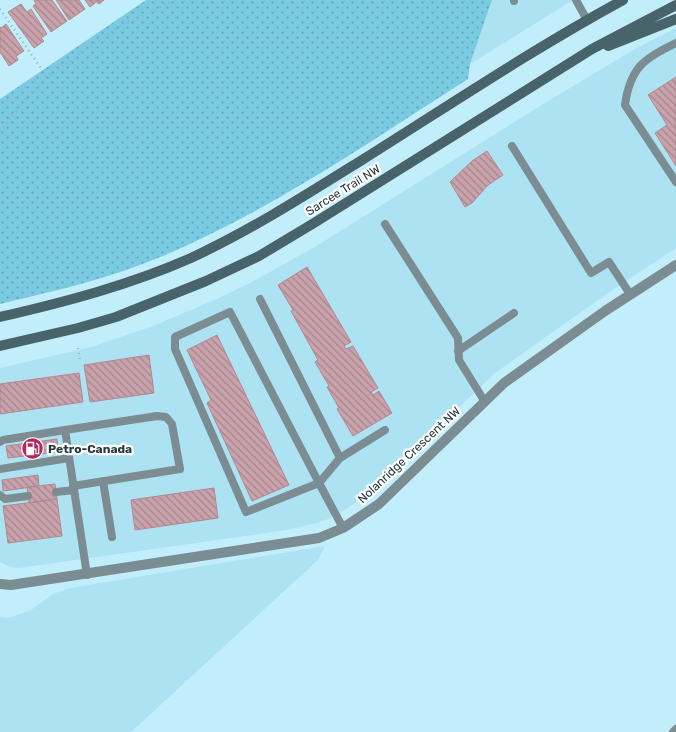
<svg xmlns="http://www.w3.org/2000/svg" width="676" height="732" font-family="Rubik,sans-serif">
<defs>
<pattern id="park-dots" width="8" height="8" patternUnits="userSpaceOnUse" patternTransform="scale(1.25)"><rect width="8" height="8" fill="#7acbe1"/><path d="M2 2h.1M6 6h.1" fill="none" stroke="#64a6b8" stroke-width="1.8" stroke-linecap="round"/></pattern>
<pattern id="building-back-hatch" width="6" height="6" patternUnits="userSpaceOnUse" patternTransform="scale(1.25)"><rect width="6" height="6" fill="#caa2ab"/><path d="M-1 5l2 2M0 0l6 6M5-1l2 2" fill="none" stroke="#a4858d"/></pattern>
</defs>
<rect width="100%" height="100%" fill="#c2eefb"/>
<path fill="#ade2f2" d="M492 0H573L470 64Z
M676 28V248L608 293 495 373 378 484 354 504 331 518 317 523 287 530 19 568 10 567 0 562V368L91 347 153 326 219 298 252 282 318 245 540 106 635 49Z
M325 546 318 560 131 732H0V617L9 618 31 610 53 594 70 588Z"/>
<path fill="url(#park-dots)" d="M146 0H492L470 64 468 79C369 142 272 210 163 256 111 278 55 291 0 304V99Z"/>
<path fill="url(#building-back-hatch)" stroke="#b08992" d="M34 0H52L67 21 51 32 33 6 36 4Z
M56 0H79L85 9 69 20Z
M85 0H104L99 4 96 2 90 7Z
M21 4 27 12 31 9 47 34 41 38 44 41 34 48 8 12Z
M6 24 24 51 16 56 18 60 9 66 0 52V27L1 28Z
M676 77V166L655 133 667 125 648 95Z
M487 151 503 175 488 185 472 203 465 207 450 182 472 161Z
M307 267 351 342 344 346 346 349 353 346 378 388 371 392 373 395 379 391 392 413 353 436 337 409 339 408 327 387 329 386 315 362 318 360 291 311 293 310 278 285Z
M217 335 289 485 252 501 207 403 211 400 187 350Z
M149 355 154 393 90 402 84 365Z
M79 373 83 402 0 414V384Z
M57 439 58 452 8 458 6 446Z
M38 475 39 486 3 491 2 480Z
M55 484 57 499 29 503 27 487Z
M214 488 218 518 135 530 131 500Z
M57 499 62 536 8 543 3 506Z"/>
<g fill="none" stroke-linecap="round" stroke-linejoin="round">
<path stroke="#8fb3bd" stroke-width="2.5" stroke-dasharray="1 4" stroke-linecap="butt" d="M0 9 47 77
M0 131 33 90 47 77 126 22 134 20 175 0
M78 348 80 362"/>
<path stroke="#7b8d92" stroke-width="8" d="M576 0 587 20
M514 1V0
M676 43C644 58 630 68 625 105L676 182
M512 146 591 273 609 262 630 294
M385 224 458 338 459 360 485 402
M260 299 340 458 319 483 230 312 175 337V349L246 512 319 483 343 528
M458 351 514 313
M0 442 3 440 65 430
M340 458 385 430
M0 469 69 458
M103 481 112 537
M73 486 180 469 172 424 166 417 157 416 65 430 87 575
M56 492 74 490
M0 495 5 499 28 496
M673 732 676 729"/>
<path stroke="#7b8d92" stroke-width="10" d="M0 584 11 585 319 538 343 528 379 504 504 383 605 311 676 265"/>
<path stroke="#49636b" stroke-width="10" d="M608 46 676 19
M0 317C65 302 130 285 191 258 251 230 306 195 362 160 448 106 533 49 623 0
M0 346 78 328 116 317 206 281 259 256 314 223 592 49 676 5"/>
</g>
<defs>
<symbol id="fuel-disc" viewBox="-11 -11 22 22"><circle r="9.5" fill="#b4265d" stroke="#fff"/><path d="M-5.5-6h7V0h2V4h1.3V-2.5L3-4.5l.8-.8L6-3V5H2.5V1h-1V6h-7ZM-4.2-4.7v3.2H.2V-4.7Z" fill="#fff"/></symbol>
</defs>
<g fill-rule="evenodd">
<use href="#fuel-disc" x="20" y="436" width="25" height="25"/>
</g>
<g text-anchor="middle" stroke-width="4.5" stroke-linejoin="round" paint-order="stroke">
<g font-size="12" fill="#27393e" stroke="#fff">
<text transform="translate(343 190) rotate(-32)" y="4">Sarcee Trail NW</text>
<text transform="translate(409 455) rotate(-43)" y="4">Nolanridge Crescent NW</text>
</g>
<g font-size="12" font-weight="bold" fill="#27393e" stroke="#fff" text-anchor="start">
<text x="48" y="453">Petro-Canada</text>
</g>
</g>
</svg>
